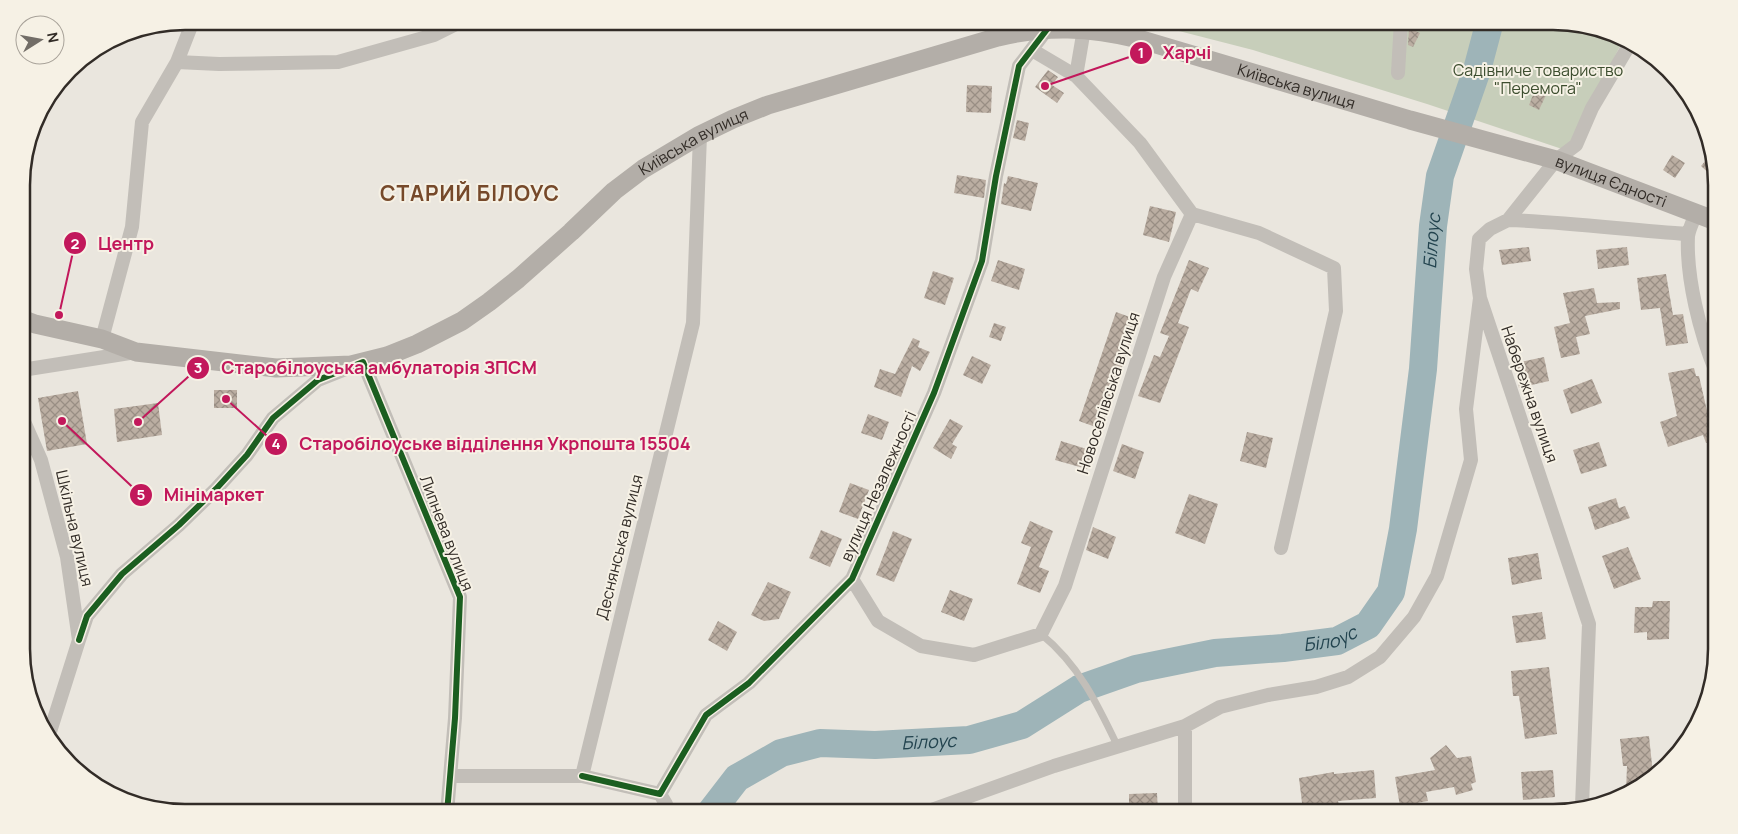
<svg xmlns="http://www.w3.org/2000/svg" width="1738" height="834" font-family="Manrope,sans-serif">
<defs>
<pattern id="building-cross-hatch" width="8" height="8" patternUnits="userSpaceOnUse" patternTransform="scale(1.25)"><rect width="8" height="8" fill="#bbaea2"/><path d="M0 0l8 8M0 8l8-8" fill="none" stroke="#998e84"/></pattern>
</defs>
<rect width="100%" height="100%" fill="#eae6de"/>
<path fill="#c7ceba" d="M1140 21H1553L1624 38 1568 151 1427 104 1253 50Z"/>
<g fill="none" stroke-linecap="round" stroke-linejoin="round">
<path stroke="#9eb4b8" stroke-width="28" id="s1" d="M710 813 737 778 781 753 820 743 875 745 969 740 1022 725 1079 689 1136 669 1215 653 1283 648 1337 641 1368 625 1391 592 1403 529 1423 369 1433 226 1440 176 1477 70 1490 21"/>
</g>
<path fill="url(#building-cross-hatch)" d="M1409 28 1420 33 1413 47 1408 45Z
M1048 70 1058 77 1052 85 1064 93 1057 103 1035 87Z
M967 85 992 86 991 113 966 112Z
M1535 90 1546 95 1539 110 1529 105Z
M1017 120 1029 123 1025 141 1013 138Z
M1711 154 1715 164V179L1701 166Z
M1672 155 1685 163 1675 178 1663 170Z
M957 175 986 180 984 198 954 193Z
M1008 176 1038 183 1031 211 1001 204 1004 183 1006 184Z
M1150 206 1176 212 1169 242 1143 235Z
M1529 247 1531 261 1502 265 1499 250Z
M1627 247 1629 265 1598 269 1596 250Z
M998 260 1025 269 1019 290 991 281Z
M1189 260 1209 268 1198 292 1191 289 1178 323 1189 327 1160 403 1138 396 1154 355 1160 357 1169 336 1160 333Z
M933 271 954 278 945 305 924 298Z
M1666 274 1673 315 1683 314 1688 343 1666 346 1660 308 1641 310 1637 278Z
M1594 288 1597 303 1620 302V309L1585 316 1590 334 1576 337 1580 354 1561 358 1554 327 1570 323 1563 293Z
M1116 312 1138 320 1101 429 1079 421Z
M994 323 1006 327 1001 341 989 337Z
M913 338 920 341 918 347 930 352 920 371 912 366 901 397 874 387 880 369 895 374Z
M972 356 991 365 982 384 963 375Z
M1544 357 1549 381 1519 388 1515 363Z
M1694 368 1696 376H1699L1707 411 1716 409V440L1706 443 1703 435 1668 447 1660 422 1677 416 1668 373Z
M1592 379 1602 403 1571 414 1563 390Z
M214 390H237V408H214Z
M78 391 87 444 47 451 38 398Z
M158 403 162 435 117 442 114 409Z
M868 414 889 422 882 440 861 433Z
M950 419 963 426 952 444 957 447 951 459 933 448Z
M1247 432 1273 438 1266 468 1240 461Z
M1061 441 1093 451 1087 469 1055 460Z
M1599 442 1607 466 1581 474 1573 450Z
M1122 444 1144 452 1135 479 1113 471Z
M850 483 869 490 858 519 839 512Z
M1189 494 1218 504 1205 544 1175 533Z
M1616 498 1619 508 1625 506 1630 518 1595 530 1588 507Z
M1030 521 1053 531 1039 567 1049 571 1040 593 1017 584 1031 547 1021 543Z
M1093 527 1116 537 1108 559 1086 550Z
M821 530 842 539 830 567 809 558Z
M893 531 912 539 894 582 876 575Z
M1628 547 1641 579 1614 589 1602 556Z
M1538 553 1542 579 1512 585 1508 558Z
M768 582 791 592 779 619 764 621 751 615Z
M950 590 973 599 964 621 941 612Z
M1653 601H1670L1669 639 1647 640V632L1634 633 1635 607H1652Z
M1542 612 1546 639 1516 643 1512 616Z
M718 621 737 632 727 651 708 640Z
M1549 667 1557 734 1525 739 1519 696H1513L1511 671Z
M1649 736 1653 774 1644 785 1626 791 1627 766H1623L1620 739Z
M1446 745 1457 758 1471 756 1476 782 1471 784 1473 790 1456 795 1454 787 1426 792 1428 801 1400 806 1395 777 1435 770 1430 758Z
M1374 770 1376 798 1338 801 1339 804 1303 811 1299 778 1334 772V774Z
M1553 770 1555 797 1523 800 1521 772Z
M1157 793 1158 813H1129V794Z"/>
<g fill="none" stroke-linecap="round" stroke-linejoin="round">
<path stroke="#c2beb8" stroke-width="7" d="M1041 634C1079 665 1097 703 1118 747"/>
<path stroke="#c2beb8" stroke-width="14" d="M1084 29 1076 76 1140 143 1192 214 1259 233 1334 268 1336 311 1281 548
M1032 50 1076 76
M177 62 219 64 338 62 434 35 462 21
M1398 73 1401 21
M1696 214C1693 221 1689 229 1688 236 1686 278 1700 333 1716 372
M1508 220C1568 222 1628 230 1688 234
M102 339 132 227 142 122 177 62 193 21
M22 370 136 352
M22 417 41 460 67 557 79 640 49 735
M852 579 878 621 921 646 974 655 1041 634 1065 586 1164 277 1192 214
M79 640 87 616 122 574 179 525 216 489 247 455 273 418 318 380 363 362 460 597 455 718 447 813
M450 776H582L693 323 700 135
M582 776 660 794 706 715 749 683 852 579 934 393 982 261 996 176 1019 66 1048 28 1047 25
M660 794 666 804V813
M1582 806 1589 624 1480 298 1476 269 1479 239 1490 229 1508 220 1556 160 1576 145 1592 108 1631 42
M923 813 1054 766 1185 726 1220 707 1268 695 1316 687 1348 677 1380 657 1414 617 1437 576 1471 460 1466 409 1480 298
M1185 813V726"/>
<path stroke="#b3aea8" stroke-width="19" id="s2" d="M22 319 35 324 102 339 136 352 276 368 351 365 387 356 417 344 462 321 489 302 518 279 571 232 614 191 643 169 700 135 733 119 768 105 998 37C1047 25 1089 27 1139 39L1410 120 1556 160 1716 221"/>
<defs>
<path id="cycleway" d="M79 640 87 616 122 574 179 525 216 489 247 455 273 418 318 380 363 362 460 597 455 718 447 813
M582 776 660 794 706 715 749 683 852 579 934 393 982 261 996 176 1019 66 1048 28 1047 21"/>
</defs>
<use href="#cycleway" stroke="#f6f1e5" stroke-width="9"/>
<use href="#cycleway" stroke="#1b5e20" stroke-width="6"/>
</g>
<g text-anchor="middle" stroke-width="4" stroke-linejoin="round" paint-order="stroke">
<g font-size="16" fill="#3c4d2e" stroke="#f6f1e5">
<text x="1538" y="76">Садівниче товариство<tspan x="1538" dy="18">"Перемога"</tspan></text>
</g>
<g font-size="16" fill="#322c27" stroke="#f6f1e5">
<text dy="6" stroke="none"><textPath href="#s2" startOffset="1379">Київська вулиця</textPath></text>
<text dy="6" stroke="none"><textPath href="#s2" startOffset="749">Київська вулиця</textPath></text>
<text dy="6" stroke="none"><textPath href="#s2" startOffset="1708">вулиця Єдності</textPath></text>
<text transform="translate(1108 393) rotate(-72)" y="6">Новоселівська вулиця</text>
<text transform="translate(1530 394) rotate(71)" y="6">Набережна вулиця</text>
<text transform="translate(878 486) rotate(-66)" y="6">вулиця Незалежності</text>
<text transform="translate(75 528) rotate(77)" y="6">Шкільна вулиця</text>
<text transform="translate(447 533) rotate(69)" y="6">Липнева вулиця</text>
<text transform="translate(619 547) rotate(-76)" y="6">Деснянська вулиця</text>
</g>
<g font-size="18" font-style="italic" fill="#22434e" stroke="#f6f1e5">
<text dy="6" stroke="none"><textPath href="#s1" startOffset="1099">Білоус</textPath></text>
<text dy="6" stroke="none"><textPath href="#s1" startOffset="664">Білоус</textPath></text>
<text dy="6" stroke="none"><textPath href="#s1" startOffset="244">Білоус</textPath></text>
</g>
<g font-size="21" font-weight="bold" letter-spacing="1" fill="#76492a" stroke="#f6f1e5">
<text x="470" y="201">СТАРИЙ БІЛОУС</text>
</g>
</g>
<path d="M0 0H1738V834H0ZM185 30H1553A155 155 0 0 1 1708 185V649A155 155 0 0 1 1553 804H185A155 155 0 0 1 30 649V185A155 155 0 0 1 185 30Z" fill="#f6f1e5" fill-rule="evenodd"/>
<path fill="none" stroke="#322c27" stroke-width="2.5" d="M185 30H1553A155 155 0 0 1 1708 185V649A155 155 0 0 1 1553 804H185A155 155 0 0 1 30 649V185A155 155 0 0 1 185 30Z"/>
<path fill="none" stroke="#c2185b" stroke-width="2" d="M1045 86L1141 53M59 315L75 243M138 422L198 368M226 399L276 444M62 421L141 495"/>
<g fill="#c2185b" stroke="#f6f1e5" stroke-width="2">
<circle cx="1045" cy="86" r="5"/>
<circle cx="59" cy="315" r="5"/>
<circle cx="138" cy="422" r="5"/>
<circle cx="226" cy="399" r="5"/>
<circle cx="62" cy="421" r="5"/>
<circle cx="1141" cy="53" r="12"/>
<circle cx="75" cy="243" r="12"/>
<circle cx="198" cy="368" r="12"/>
<circle cx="276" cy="444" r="12"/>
<circle cx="141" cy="495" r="12"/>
</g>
<g font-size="15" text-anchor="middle" font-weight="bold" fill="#fff">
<text x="1141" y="58">1</text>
<text x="75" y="249">2</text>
<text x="198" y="373">3</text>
<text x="276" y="449">4</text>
<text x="141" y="500">5</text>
</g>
<g font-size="18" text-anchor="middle" font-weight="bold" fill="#c2185b" stroke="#f6f1e5" stroke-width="4" stroke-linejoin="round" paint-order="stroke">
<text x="1187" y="59">Харчі</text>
<text x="126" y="250">Центр</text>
<text x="379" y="374">Старобілоуська амбулаторія ЗПСМ</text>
<text x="495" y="450">Старобілоуське відділення Укрпошта 15504</text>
<text x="214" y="501">Мінімаркет</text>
</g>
<g transform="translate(40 40) rotate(79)"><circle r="24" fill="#f6f1e5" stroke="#a8a299"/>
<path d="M0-4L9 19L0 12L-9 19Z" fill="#726d67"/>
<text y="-8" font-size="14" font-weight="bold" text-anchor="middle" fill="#322c27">N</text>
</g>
</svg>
